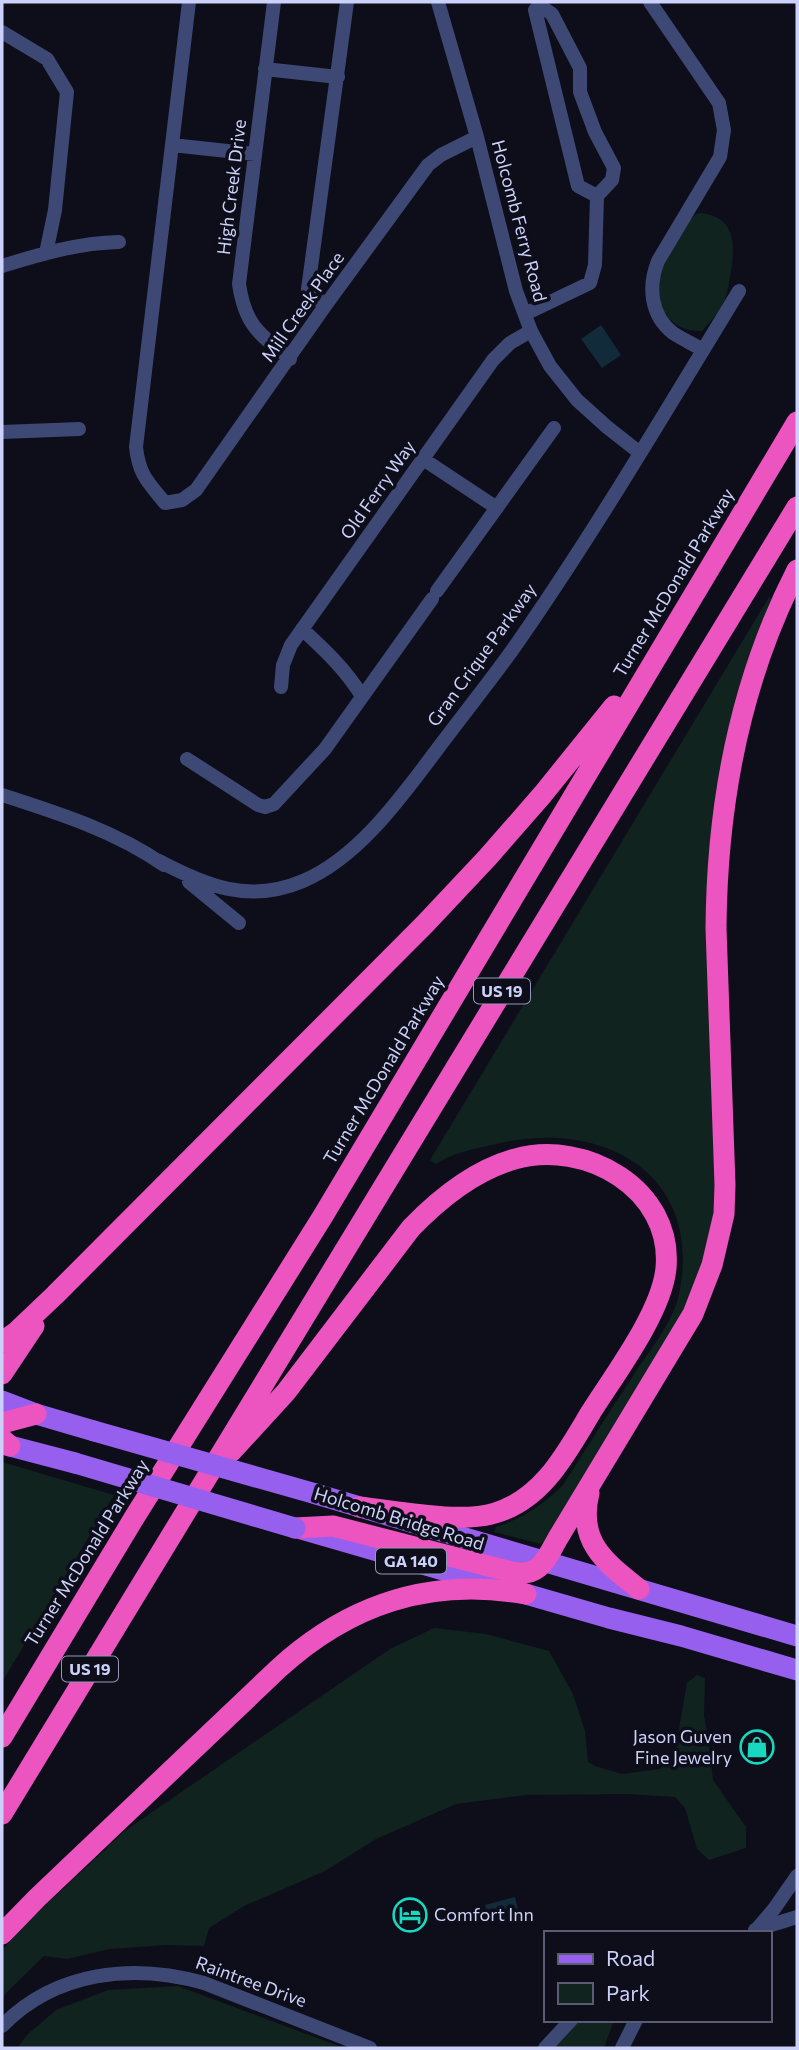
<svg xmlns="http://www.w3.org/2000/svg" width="799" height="2050" font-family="Commissioner,sans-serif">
<rect width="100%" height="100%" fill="#0d0e1a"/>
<path fill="#11231e" d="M701 213C736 217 735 245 731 272 729 281 728 291 725 299 720 312 711 321 702 331 688 331 677 328 668 317 639 284 672 249 691 219L696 214Z
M769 597 775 601 731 732 719 1198 693 1295 546 1541 541 1544 494 1532 496 1527C525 1517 541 1506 563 1485 587 1448 610 1410 635 1373 650 1349 673 1323 679 1294 704 1174 603 1118 496 1144 476 1149 453 1152 436 1164L430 1160Z
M2 1462 114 1495 2 1682Z
M434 1628 486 1634 549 1651 573 1694 585 1731 588 1762 595 1766 622 1774 660 1769 674 1757 687 1683 697 1675 705 1678 704 1716 708 1736 713 1780 746 1827V1848L709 1860 697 1849 685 1808 675 1797 627 1794 526 1795 456 1804 376 1839 325 1871 244 1906 209 1928 204 1946 166 1945 110 1949 67 1959 44 1956 6 1993 2 2000V1951L20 1929 126 1830 390 1649Z
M178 1986 344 2048H17L28 2034 56 2010 108 1990Z
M577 2020H614L604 2048H550Z"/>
<path fill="#112b3a" d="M601 325 621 355 602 368 581 339Z
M515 1897 519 1913 496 1919V1922L490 1924 485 1905Z"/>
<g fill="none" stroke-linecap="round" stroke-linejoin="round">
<path stroke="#3d4874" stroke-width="14" d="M189 2 136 447C139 475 148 482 165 503L182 500 196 490 325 306 428 165 441 155 477 137
M274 2 239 284C245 325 259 334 290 359
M438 2 477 137 516 291 531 331 550 366 577 400 607 427 640 453
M650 2 719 103 724 130 720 157 658 261C648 286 650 315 673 333 682 339 693 344 703 350
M2 32 47 59 67 92 55 210 46 253
M265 69 338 77
M172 145 255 154
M2 266C41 254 78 243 119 242
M325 306 308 289 347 2
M525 314 590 283 595 265 597 196 578 186 535 10 539 5 552 14 580 68V92L595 132 614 168 612 180 597 196
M2 432 79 429
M423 459 497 508
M437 591 554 428
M302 629C326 651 345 669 362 696
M281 687 283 665 291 645 493 360 510 343 531 331
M187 759 258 805 265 807 274 804 325 749 432 599
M2 795C58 813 115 831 164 865
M157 860C206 886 249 904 303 881 362 856 407 789 445 739 469 707 495 675 518 642 597 528 667 409 739 291
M189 882 239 923
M755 1930 797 1917
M756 1930 774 1909 797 1876
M2 2026C56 1971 133 1963 204 1983L370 2048
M545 2048 571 2020
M622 2048 636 2020"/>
<path stroke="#975fed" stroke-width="21" d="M2 1401 36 1414 94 1431
M2 1444 75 1463
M316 1494 797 1636
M301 1529 609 1618 681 1636 797 1670"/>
<path stroke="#ec54c0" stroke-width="21" d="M2 1342 15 1333 55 1295 425 924 488 857 543 794 614 706
M2 1374 34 1326
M2 1423 36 1414
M2 1439 10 1446
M231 1452 286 1392 411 1228C440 1198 475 1170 515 1159 585 1139 673 1189 666 1268 662 1312 615 1374 591 1412 567 1452 543 1499 495 1513 459 1524 398 1511 359 1507
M589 1493C577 1542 605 1562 639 1589
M295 1528 333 1526 512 1572C540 1578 546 1559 558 1538L693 1314 712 1265 724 1214 725 1185 716 928C717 804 740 681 797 570
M2 1737 134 1518 323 1216 797 422
M2 1814 797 507
M2 1934 37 1898 278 1669C349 1604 430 1577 526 1594"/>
<path stroke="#975fed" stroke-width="21" d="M94 1431 316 1494
M75 1463 295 1528"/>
</g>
<defs>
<symbol id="shop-ring" viewBox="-11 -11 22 22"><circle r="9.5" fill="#0d0e1a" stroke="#18d9bf" stroke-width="1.5"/><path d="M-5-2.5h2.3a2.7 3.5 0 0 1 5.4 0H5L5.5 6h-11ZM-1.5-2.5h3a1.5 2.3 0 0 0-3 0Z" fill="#18d9bf"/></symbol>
<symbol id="hotel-ring" viewBox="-11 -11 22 22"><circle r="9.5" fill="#0d0e1a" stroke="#18d9bf" stroke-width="1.5"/><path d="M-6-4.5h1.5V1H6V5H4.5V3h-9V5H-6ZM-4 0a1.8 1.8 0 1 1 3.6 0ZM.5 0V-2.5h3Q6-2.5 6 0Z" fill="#18d9bf"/></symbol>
</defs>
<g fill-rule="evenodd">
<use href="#shop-ring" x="738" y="1728" width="38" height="38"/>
<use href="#hotel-ring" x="391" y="1896" width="38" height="38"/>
</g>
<g text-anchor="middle" stroke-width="7" stroke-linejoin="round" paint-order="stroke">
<g fill="#0d0e1a" stroke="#9396b6" stroke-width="2">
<rect x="474" y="978.5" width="56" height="25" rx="5"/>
<rect x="376" y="1548.5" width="70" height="25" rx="5"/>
<rect x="62" y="1656.5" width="56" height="25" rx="5"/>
</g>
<g font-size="16" font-weight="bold" fill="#ccd1f9">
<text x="502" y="997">US 19</text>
<text x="411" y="1567">GA 140</text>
<text x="90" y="1675">US 19</text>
</g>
<g font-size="18" fill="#ccd1f9" stroke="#0d0e1a">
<text transform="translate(232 187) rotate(-83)" y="6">High Creek Drive</text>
<text transform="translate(519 221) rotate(75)" y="6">Holcomb Ferry Road</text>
<text transform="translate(303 307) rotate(-55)" y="6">Mill Creek Place</text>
<text transform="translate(378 490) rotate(-55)" y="6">Old Ferry Way</text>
<text transform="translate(674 583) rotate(-59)" y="6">Turner McDonald Parkway</text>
<text transform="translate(482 655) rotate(-54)" y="6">Gran Crique Parkway</text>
<text transform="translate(384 1070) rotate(-59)" y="6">Turner McDonald Parkway</text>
<text transform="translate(399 1519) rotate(17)" y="6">Holcomb Bridge Road</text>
<text transform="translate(87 1553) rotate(-58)" y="6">Turner McDonald Parkway</text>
<text transform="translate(251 1982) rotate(20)" y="6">Raintree Drive</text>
</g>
<g font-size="18" fill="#ccd1f9" stroke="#0d0e1a" text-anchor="end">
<text x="732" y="1743">Jason Guven<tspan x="732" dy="21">Fine Jewelry</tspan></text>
<text x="434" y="1921" text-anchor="start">Comfort Inn</text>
</g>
</g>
<rect width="799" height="2050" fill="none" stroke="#ccd1f9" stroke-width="7"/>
<rect x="544" y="1931" width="228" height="91" fill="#0d0e1a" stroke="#595c73" stroke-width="2"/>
<rect x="558" y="1954" width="35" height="10" fill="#975fed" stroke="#595c73" stroke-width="2"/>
<text x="606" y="1966" font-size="21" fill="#ccd1f9">Road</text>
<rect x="558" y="1983" width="35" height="21" fill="#11231e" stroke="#595c73" stroke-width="2"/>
<text x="606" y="2001" font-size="21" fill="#ccd1f9">Park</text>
</svg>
